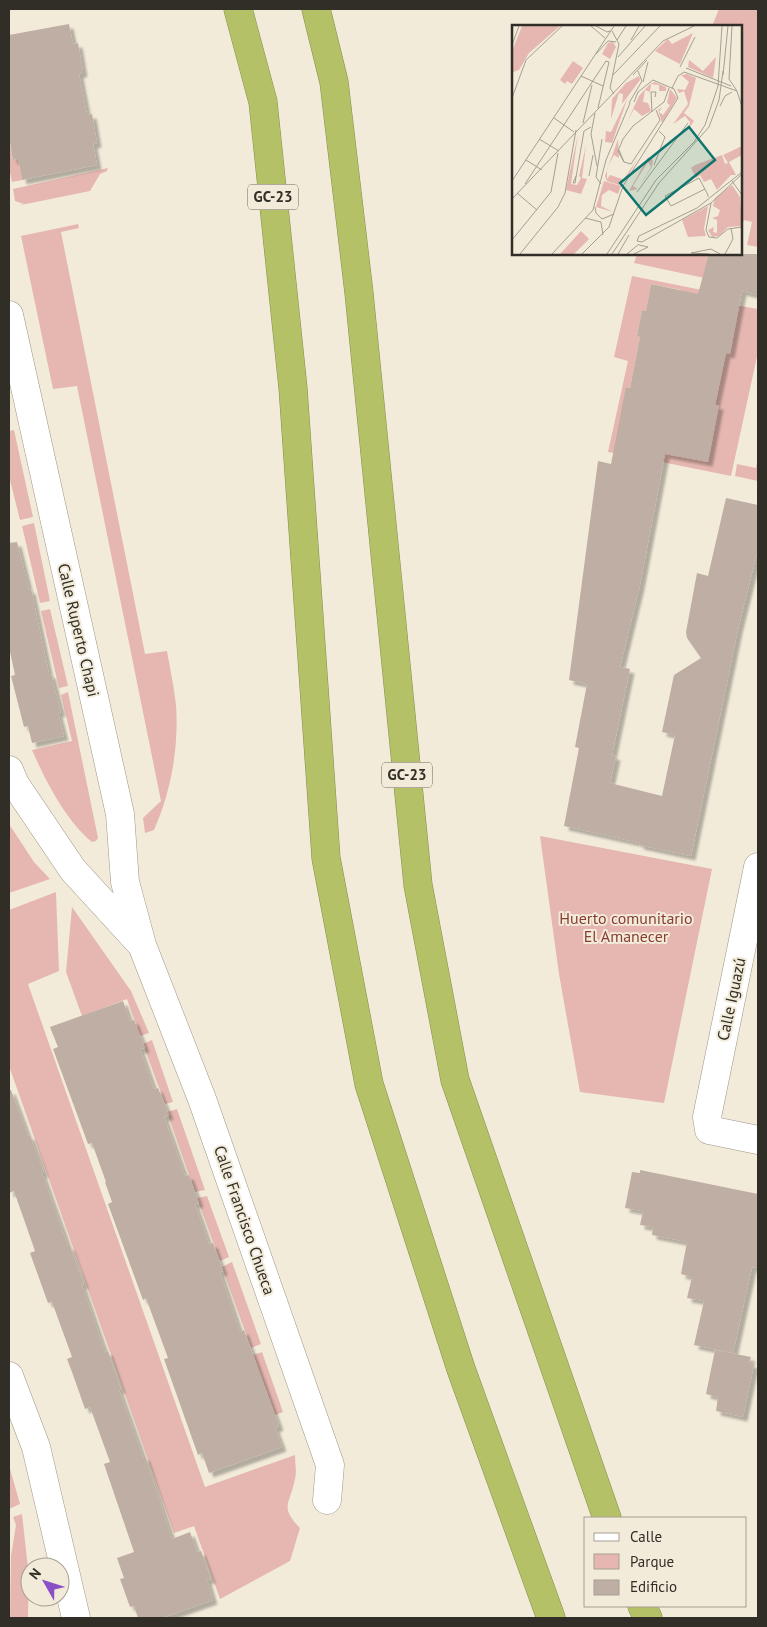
<svg xmlns="http://www.w3.org/2000/svg" width="767" height="1627" font-family="'PT Sans',sans-serif">
<defs>
<filter id="shadow"><feDropShadow dx="4.5" dy="4.5" stdDeviation="1" flood-color="#0004"/></filter>
</defs>
<rect width="100%" height="100%" fill="#f3ebda"/>
<path fill="#e5b7b0" d="M719 9H758V247L747 245 752 222 744 220 742 225H741V26H712Z
M9 144H10L13 160 18 159 22 180 12 182 9 168Z
M108 168 107 171 100 174 90 191 16 206 24 204 15 201 13 189Z
M78 224 79 228 61 232 145 654 167 651C170 668 174 687 176 705 179 747 171 792 154 830L145 833 143 818 161 801 77 386 53 389 21 236Z
M637 254H709V279L634 263Z
M632 276 707 291 677 311 681 290 651 284 646 311 642 310 637 336 640 337 630 388 627 387 655 461 608 452 628 361 614 357Z
M735 305 758 309V352L731 476 662 462 669 430 718 405H715Z
M14 430 33 517 20 520 9 476V431Z
M758 457V481L735 476 737 464 756 468Z
M34 523 50 601 40 603 22 526Z
M50 609 68 686 59 688 41 611Z
M68 692 98 838 96 841 92 842C66 821 45 780 32 750L72 741 61 695Z
M9 824 34 862 50 879 9 893Z
M540 836 712 869 664 1103 580 1092 559 974Z
M56 892 59 971 28 984 205 1487 295 1455C295 1463 297 1472 295 1479 290 1505 279 1506 300 1528L290 1561 220 1599 194 1526 174 1533 9 1066V910Z
M72 907 131 991 149 1033 140 1036 127 999 82 1016 66 972Z
M152 1040 173 1102 165 1104 143 1044Z
M177 1109 205 1190 195 1192 167 1112Z
M207 1196 229 1257 220 1261 197 1198Z
M232 1262 261 1344 251 1348 222 1267Z
M262 1352 283 1412 275 1415 253 1355Z
M9 1465 20 1504 9 1509Z
M22 1514 29 1577 28 1618H10L11 1556 16 1525 13 1517Z"/>
<path fill="#beaea3" filter="url(#shadow)" d="M69 24 73 44 78 43 83 72 79 74 87 115 92 114 97 143 93 144 97 165 22 180 18 159 13 160 9 137V35Z
M709 254H758V295L742 291 730 354 726 353 715 405H719L708 462 665 454 640 585 620 667 630 669 612 755 616 756 610 783 662 796 675 735 662 732 674 675 701 658 687 638 686 632 697 573 708 576 726 498 758 505V549L738 629 691 856 639 845 640 843 564 826 579 748 575 747 587 684 569 680 598 461 611 464 626 387 630 388 640 337 637 336 642 310 646 311 651 284 698 294Z
M17 542 29 590 31 589 49 674H51L55 690 61 712 58 713 64 736 32 743 28 726 24 727 11 676 15 675 9 647V543Z
M123 1001 130 1021 134 1020 145 1048 140 1049 154 1089 158 1088 169 1115 164 1117 185 1176 189 1175 199 1203 195 1204 209 1244 213 1243 223 1271 220 1272 240 1332 244 1330 279 1426 275 1428 282 1447 209 1473 202 1453 198 1455 164 1359 168 1358 146 1298 143 1300 108 1204 112 1202 105 1182H106L92 1143 88 1144 53 1049 58 1047 50 1027Z
M9 1090H11L28 1136 30 1135 44 1173H42L50 1196 68 1246H70L77 1266 84 1284 82 1285 105 1352 108 1351 121 1389 119 1390 143 1457 145 1456 172 1539 190 1532 197 1552 201 1551 211 1579 207 1580 213 1600 162 1618H138L134 1606 130 1607 120 1579 124 1578 117 1558 134 1552 104 1464 110 1462 90 1407 85 1409 72 1372 67 1359 72 1357 52 1302 48 1303 30 1253 35 1251 14 1191 9 1193Z
M640 1170 758 1194V1268L752 1267 733 1353 694 1345 704 1301 687 1298 692 1277 681 1274 687 1242 652 1235 653 1227 640 1225 643 1211 625 1208 632 1172 640 1173Z
M715 1350 751 1357 749 1363 754 1364 743 1417 716 1411 718 1397 706 1394Z"/>
<g fill="none" stroke-linecap="round" stroke-linejoin="round">
<defs>
<path id="minor" d="M9 315 120 814 125 882 142 945 202 1099 330 1465 327 1500
M9 770 15 784 73 870 139 942
M758 867 707 1117 709 1130 758 1140
M9 1376 36 1447 76 1618"/>
<path id="highway" d="M238 9 263 102 293 388 326 858 369 1084 461 1369 551 1618
M316 9 334 82 359 293 418 885 455 1080 607 1518
M642 1606 648 1618"/>
</defs>
<use href="#minor" stroke="#9d9686" stroke-width="29"/>
<use href="#highway" stroke="#868e50" stroke-width="29"/>
<use href="#minor" stroke="#fff" stroke-width="28"/>
<use href="#highway" stroke="#b4c166" stroke-width="28"/>
</g>
<g text-anchor="middle" stroke-width="4" stroke-linejoin="round" paint-order="stroke">
<g fill="#f3ebda" stroke="#6b675d" stroke-width="1">
<rect x="248" y="184.5" width="50" height="25" rx="4"/>
<rect x="382" y="762.5" width="50" height="25" rx="4"/>
</g>
<g font-size="15" font-weight="bold" fill="#312e27">
<text x="273" y="202">GC-23</text>
<text x="407" y="780">GC-23</text>
</g>
<g font-size="16" fill="#312e27" stroke="#f3ebda">
<text transform="translate(79 630) rotate(77)" y="6">Calle Ruperto Chapi</text>
<text transform="translate(731 999) rotate(-78)" y="6">Calle Iguazú</text>
<text transform="translate(245 1220) rotate(71)" y="6">Calle Francisco Chueca</text>
</g>
<g font-size="16" fill="#893d33" stroke="#f3ebda">
<text x="626" y="924">Huerto comunitario<tspan x="626" dy="18">El Amanecer</tspan></text>
</g>
</g>
<g transform="translate(512 25)">
<rect width="230" height="230" fill="#f3ebda"/>
<path d="M10 1H48L17 28 7 45 1 47 0 26ZM181 8 168 39 143 26 156 14 160 19ZM101 17 104 22 98 34 90 29 96 18ZM204 32 201 53 176 42 177 35 191 46ZM61 36 71 43 60 59 55 56 53 59 48 55ZM175 49 184 53 177 81 172 88 182 96 177 103 178 97 173 91 161 99 176 79 172 66 167 68 165 64 173 65 177 57 169 50ZM127 51 128 55 110 79 111 69 107 68 99 94 100 74 114 58ZM143 57 154 62V66H147V60L139 59 138 67 133 65 131 77 136 78 139 86 130 91 122 84 115 97 127 71 138 59ZM158 64 165 73 150 98 146 85 150 82 147 87 151 90 158 80 155 78ZM116 72 100 118 93 117 94 106 99 107ZM66 109 59 159 65 160 69 153 67 151 74 120 70 153 75 154 69 169 54 165ZM106 114 107 133 102 130 95 144V154L98 150 110 154 109 158 126 133 115 153 107 160 95 156 93 151ZM230 121V130L217 137 224 150H219L205 165 199 154 192 157 188 150 184 153 179 143 183 140 210 130 213 139 216 138 211 130ZM136 132 141 135 140 142 127 162 139 142 136 137 121 161 126 164 117 166ZM92 156 109 161 106 169 97 165 90 170 89 181 101 187 84 182ZM220 160 228 172 230 201 216 202 207 211 200 212 196 205 202 202 201 207 205 208V195L200 193 206 191 208 185 201 181 203 173ZM196 181 192 204 194 211 176 212 170 195ZM69 206 77 214 62 229H48Z" fill="#e5b7b0"/>
<path fill="none" stroke="#a59f92" stroke-width="1" d="M79 1 93 13M84 1 95 7 98 6M100 6 107 19 98 63 102 69M105 15 114 1M119 15 127 1M0 20 7 1M84 29 96 16 104 17M106 32 133 1M168 42 183 12M174 43 219 61M101 50 148 1M121 50 135 35M211 50 216 1M69 51 91 61M131 57 136 37M160 63 166 51 172 47 225 66 217 54 220 1M225 66 230 82M0 73 14 35 50 1M117 78 130 56 126 46M208 81 213 71 220 67M140 87 139 67H144L143 72M83 88 79 109 85 141M42 93 62 107M71 98 80 60M27 114 47 126M107 125 112 137 106 126 111 114 121 101 152 77 157 63M14 135 30 145M112 137 119 139 148 95 144 85M142 140 153 112 147 106M230 147 185 183 127 211 125 216 130 217 199 178 230 149M64 151 61 158H63L72 106 79 102M77 151 81 130M0 156 102 1M220 156 230 170V185M13 159 94 36 97 37 86 83M89 159 84 152 90 114M193 164 159 181 153 171 187 153 196 170V172M125 167 176 98M5 168 25 185M0 174 151 16 182 1M199 178 194 205 197 212 205 213 216 204 230 202M83 182 84 188 90 194 102 189M73 193 89 197 91 210M0 215 39 167 46 128M8 229 46 182 53 168 64 105M40 229 81 185 94 135 118 78M70 229 97 202 111 161 166 73 162 64 141 55 126 67 122 77M95 229 144 155 182 117 193 100 206 61 210 1M100 229 147 158 197 102 207 75 211 46M106 229 117 210M115 229 127 219M122 229 136 222 127 220M197 229 179 228 199 224 208 229M213 229 221 214 219 203"/>
<path fill="#0f766e" fill-opacity="0.15" stroke="#0f766e" stroke-width="2.5" d="M177 102 203 135 134 190 108 158Z"/>
<rect width="230" height="230" fill="none" stroke="#312e27" stroke-width="2.5"/>
</g>
<rect width="767" height="1627" fill="none" stroke="#312e27" stroke-width="20"/>
<rect x="584" y="1517" width="162" height="90" fill="#f3ebda" stroke="#a59f92"/>
<rect x="594" y="1533" width="25" height="8" fill="#ffffff" stroke="#a59f92"/>
<text x="630" y="1542" font-size="15" fill="#312e27">Calle</text>
<rect x="594" y="1554" width="25" height="15" fill="#e5b7b0" stroke="#a59f92"/>
<text x="630" y="1567" font-size="15" fill="#312e27">Parque</text>
<rect x="594" y="1580" width="25" height="15" fill="#beaea3" stroke="#a59f92"/>
<text x="630" y="1592" font-size="15" fill="#312e27">Edificio</text>
<g transform="translate(45 1582) rotate(309)"><circle r="24" fill="#f3ebda" stroke="#a59f92"/>
<path d="M0-4L9 19L0 12L-9 19Z" fill="#8a50c7"/>
<text y="-8" font-size="14" font-weight="bold" text-anchor="middle" fill="#312e27">N</text>
</g>
</svg>
